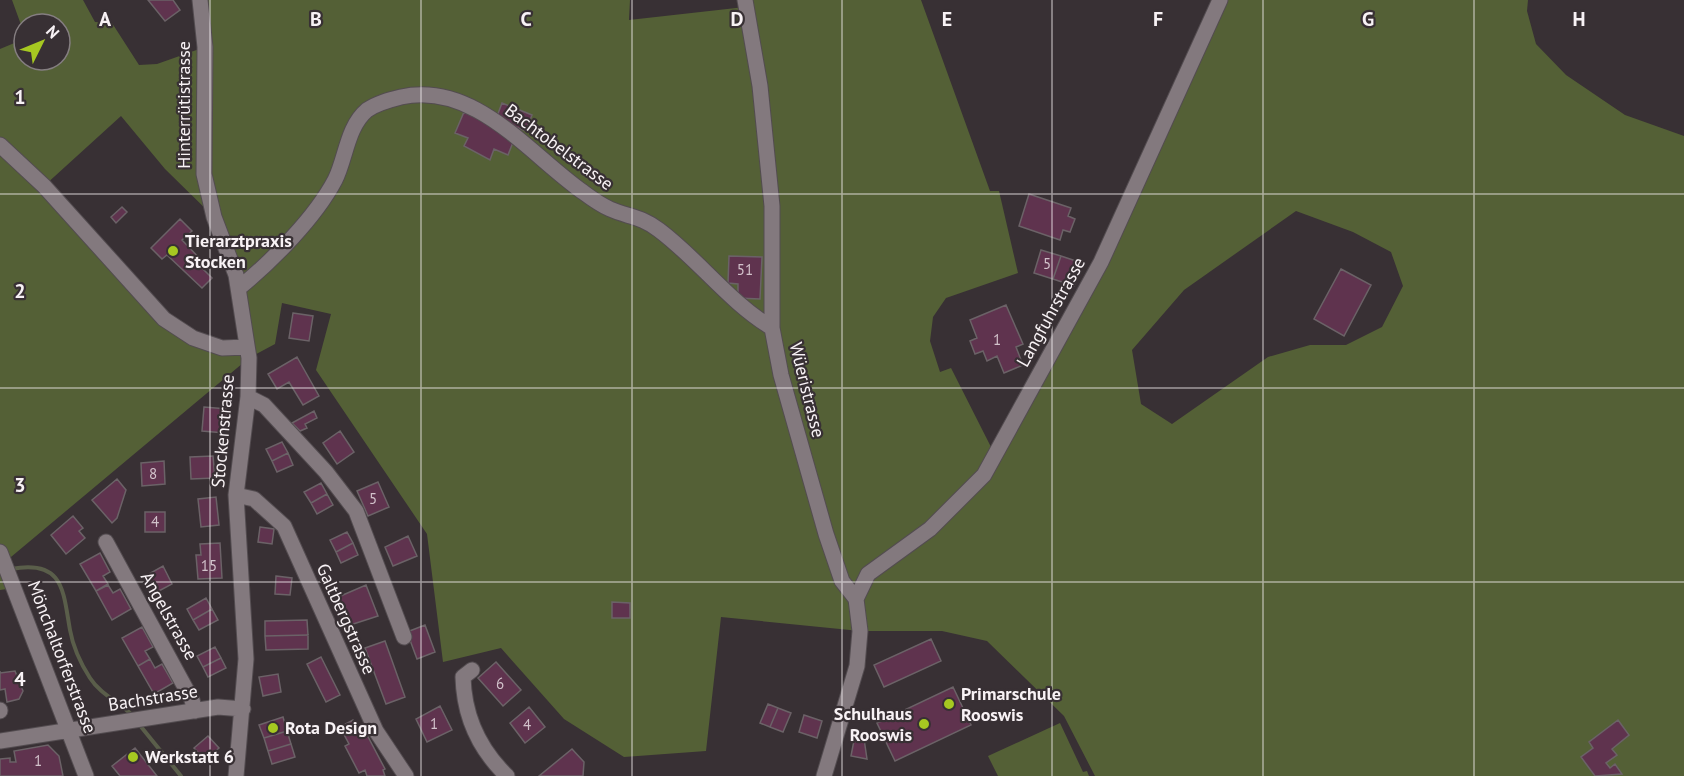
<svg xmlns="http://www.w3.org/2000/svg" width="1684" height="776" font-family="'PT Sans',sans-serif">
<rect width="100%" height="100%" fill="#383034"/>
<path fill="#546036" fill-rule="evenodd" d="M12 0H83L95 22 112 23 139 65 157 64 205 47 200 0H630L629 20 745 7V0H921L990 191H999L1018 273 946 298 933 317 930 341 940 372 951 368 991 447 997 451 1101 262 1220 0H1528L1527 11 1536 44 1566 75 1625 115 1684 136V776H1095L1064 716 987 641 942 631H860L721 617 706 751 624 757 564 719 501 648 443 662 427 534 316 370 331 314 282 303 275 344 249 358 5 562 14 588 0 590V49L24 39V60H60V24H24V33ZM121 116 165 169 214 217 246 347 193 338 164 319 44 186ZM1296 211 1353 232 1391 252 1403 286 1382 327 1346 345H1310L1268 357 1172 424 1141 404 1132 350 1184 290Z
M1060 723 1083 772 1087 771 1089 776H998L988 756Z"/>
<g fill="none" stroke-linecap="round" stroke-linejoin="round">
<path stroke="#5a5e4a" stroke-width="4" d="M11 569C64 559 63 591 70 630 73 647 81 664 90 678 101 695 118 701 132 715
M138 723 181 776"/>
</g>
<path fill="#5f334e" stroke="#6b6267" stroke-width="1.5" d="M148 0H173L180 10 165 21Z
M502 103 532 115 526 131 496 119Z
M464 112 515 137 508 155 494 149 490 160 464 146 468 138 455 133Z
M1029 194 1071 208 1068 216 1075 219 1070 232 1063 230 1060 240 1019 226Z
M122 207 127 212 116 223 111 217Z
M180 219 192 231 182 240 205 264 201 267 212 278 202 288 167 255 162 259 151 248Z
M1041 250 1061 256 1053 279 1034 273Z
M729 256 762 257 760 299 738 298V284L728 283Z
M1061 256 1082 263 1074 286 1053 279Z
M1341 269 1371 285 1344 336 1314 319Z
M1006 305 1023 344 1016 347 1023 365 1004 373 997 356 987 361 983 351 975 354 970 341 977 338 970 320Z
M293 313 313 316 309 341 289 338Z
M297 357 319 396 303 405 289 382 277 389 268 374Z
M204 407 227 409 225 433 202 431Z
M314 411 317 418 305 424 307 428 300 431 292 423Z
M340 431 354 452 337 464 323 443Z
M282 442 288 453 272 461 266 449Z
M288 453 293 465 277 472 272 461Z
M213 456 215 478 191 479 190 457Z
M164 461 165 484 142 486 141 463Z
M117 479 126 490 117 518 112 523 92 500Z
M378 482 389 507 368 516 357 491Z
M321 483 327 494 311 503 304 492Z
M327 494 333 505 317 514 311 503Z
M216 497 219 525 201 527 198 499Z
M145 512H165V532H145Z
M73 516 83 528 79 531 85 538 66 554 51 535Z
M260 527 274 529 272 544 258 542Z
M347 532 353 543 336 552 330 540Z
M408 536 417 556 393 566 385 547Z
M220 543 222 578 198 579 196 555H201L200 544Z
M353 543 358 555 341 563 336 552Z
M100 553 110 572 103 576 108 584 96 591 80 564Z
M163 566 172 584 157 592 147 575Z
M276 576 292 578 290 595 275 594Z
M108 585 113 593 120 589 131 609 112 620 96 591Z
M366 585 378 616 347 626 336 598Z
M206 598 212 609 193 620 187 609Z
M612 602 630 603V618H612Z
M212 609 218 620 199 630 193 620Z
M307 620 308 635 265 636V621Z
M425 625 435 652 417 659 407 632Z
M142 627 153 647 145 651 150 659 138 666 122 638Z
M308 635V649L266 650 265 636Z
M931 639 941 661 884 687 874 665Z
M385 641 405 697 386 704 365 648Z
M215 647 221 658 203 667 197 656Z
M321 657 340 695 326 702 307 664Z
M221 658 226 668 208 677 203 667Z
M150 659 155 668 162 664 173 683 154 694 138 666Z
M496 662 521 690 503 706 478 678Z
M0 671V673L15 671 23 691 19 699 7 702 5 689 0 690Z
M278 674 281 692 263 696 259 677Z
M953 687 971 725 895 761 877 723Z
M768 704 778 708 770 727 760 723Z
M440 706 452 730 427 742 416 719Z
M529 707 545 727 525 743 510 723Z
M778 708 791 713 783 732 770 727Z
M804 715 822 721 817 738 799 732Z
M283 717 287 731 264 738 259 725Z
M353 720 361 735 366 733 385 769 383 770 385 776H367L365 770 359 773 345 746 349 744 340 727Z
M1618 720 1629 735 1612 749 1617 755 1606 763 1610 768 1615 764 1622 774 1595 776 1581 757 1593 748 1589 742Z
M856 730 863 732 867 759 851 756Z
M287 731 291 744 268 751 264 738Z
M208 736 219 748 205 760 194 748Z
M291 744 295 757 272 764 268 751Z
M48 745 59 756 63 776H0V759L10 758V762H16L14 751Z
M135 748 157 776H120L112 766Z
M572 749 584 762 583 776H539Z"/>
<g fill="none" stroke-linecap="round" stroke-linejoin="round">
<defs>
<path id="minor" d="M200 0 205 47 204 174 214 217 236 275 249 358 248 397 236 495 246 659 236 776
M745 0 760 86 772 206V328L781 375 826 534 842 581 856 599 860 631 857 666 824 776
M0 145 44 186 164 319 193 338 222 348 247 347
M239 288C272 261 315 218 335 180 346 158 347 127 367 110 377 103 389 100 401 97 475 81 529 154 583 192 591 198 601 205 610 209 628 217 641 216 659 230 699 260 729 302 772 328
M248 397 264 405 326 472 356 511 404 637
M236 495 254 499 284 526 376 731 406 776
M106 542 192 700 195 711
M0 552 86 776
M856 599 868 574 930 529 984 475 1101 262 1220 0
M472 670 463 677C464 716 479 749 507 776
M0 711V710
M0 741 218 707 243 709"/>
</defs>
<use href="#minor" stroke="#534c50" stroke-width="17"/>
<use href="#minor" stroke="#83797e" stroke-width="15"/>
</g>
<path fill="none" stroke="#f8f2f5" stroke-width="1.5" stroke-opacity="0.55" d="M210 0V776M421 0V776M632 0V776M842 0V776M1052 0V776M1263 0V776M1474 0V776M0 194H1684M0 388H1684M0 582H1684"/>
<g fill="#a6c821" stroke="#383034" stroke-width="2">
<circle cx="173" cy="251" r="6"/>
<circle cx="949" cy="704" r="6"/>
<circle cx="924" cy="724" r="6"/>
<circle cx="273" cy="728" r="6"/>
<circle cx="133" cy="757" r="6"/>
</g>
<g text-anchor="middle" stroke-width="4.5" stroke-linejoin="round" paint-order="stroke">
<g font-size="15" fill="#d2c2cb">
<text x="1047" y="269">5</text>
<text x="745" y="275">51</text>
<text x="997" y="345">1</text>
<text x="153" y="479">8</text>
<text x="373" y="504">5</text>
<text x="155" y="527">4</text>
<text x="209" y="571">15</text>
<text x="500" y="689">6</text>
<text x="434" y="729">1</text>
<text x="527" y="730">4</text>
<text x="38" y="766">1</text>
</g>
<g font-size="18" fill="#f8f2f5" stroke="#383034">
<text transform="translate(184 105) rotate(-90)" y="6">Hinterrütistrasse</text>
<text transform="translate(559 147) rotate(37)" y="6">Bachtobelstrasse</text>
<text transform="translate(1051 312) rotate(-61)" y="6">Langfuhrstrasse</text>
<text transform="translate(807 390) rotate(76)" y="6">Wüeristrasse</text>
<text transform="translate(223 431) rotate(-85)" y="6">Stockenstrasse</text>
<text transform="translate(169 616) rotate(61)" y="6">Angelstrasse</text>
<text transform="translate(346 619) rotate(66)" y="6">Galtbergstrasse</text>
<text transform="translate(62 657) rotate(69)" y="6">Mönchaltorferstrasse</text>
<text transform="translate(153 698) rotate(-9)" y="6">Bachstrasse</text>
</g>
<g font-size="18" font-weight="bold" fill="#f8f2f5" stroke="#383034" text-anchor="start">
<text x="185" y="247">Tierarztpraxis<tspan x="185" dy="21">Stocken</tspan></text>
<text x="961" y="700">Primarschule<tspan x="961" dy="21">Rooswis</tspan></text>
<text x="912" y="720" text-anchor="end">Schulhaus<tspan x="912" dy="21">Rooswis</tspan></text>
<text x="285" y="734">Rota Design</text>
<text x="145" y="763">Werkstatt 6</text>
</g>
</g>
<g font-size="20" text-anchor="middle" font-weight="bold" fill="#f8f2f5" stroke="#383034" stroke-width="4.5" stroke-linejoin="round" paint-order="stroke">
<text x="105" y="26">A</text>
<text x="316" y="26">B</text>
<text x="526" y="26">C</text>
<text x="737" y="26">D</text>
<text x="947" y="26">E</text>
<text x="1158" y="26">F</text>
<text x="1368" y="26">G</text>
<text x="1579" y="26">H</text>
<text x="20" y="104">1</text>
<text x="20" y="298">2</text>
<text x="20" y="492">3</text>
<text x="20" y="686">4</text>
</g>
<g transform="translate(42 42) rotate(47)"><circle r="28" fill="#383034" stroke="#857e81" stroke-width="1.5"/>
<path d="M0-4.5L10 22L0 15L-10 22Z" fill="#a6c821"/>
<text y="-9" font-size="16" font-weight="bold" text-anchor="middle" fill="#f8f2f5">N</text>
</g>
</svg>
